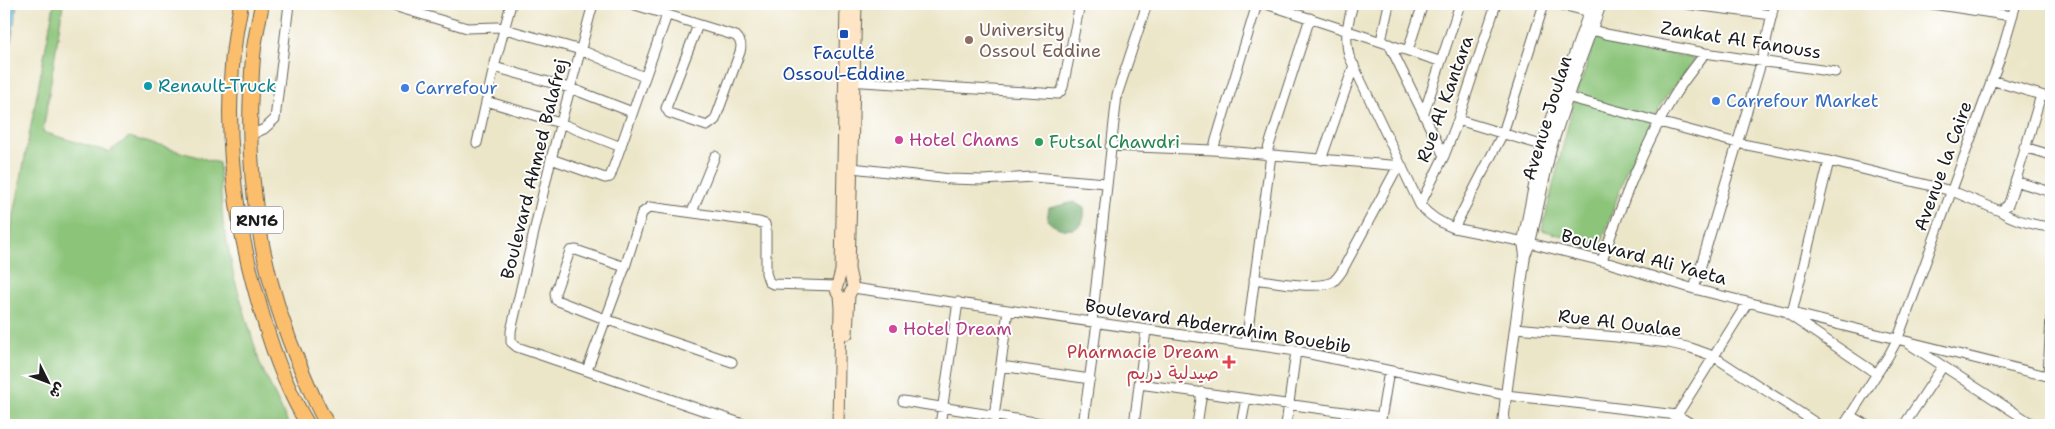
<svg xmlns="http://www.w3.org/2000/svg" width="2055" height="429" font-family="'Shantell Sans','Playpen Sans Arabic',sans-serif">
<rect width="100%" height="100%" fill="#fff"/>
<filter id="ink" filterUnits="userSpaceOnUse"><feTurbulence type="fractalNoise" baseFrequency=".02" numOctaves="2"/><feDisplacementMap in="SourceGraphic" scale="10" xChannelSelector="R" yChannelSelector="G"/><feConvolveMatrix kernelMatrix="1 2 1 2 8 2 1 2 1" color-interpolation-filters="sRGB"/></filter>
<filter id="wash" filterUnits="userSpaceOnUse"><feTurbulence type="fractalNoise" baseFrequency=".0096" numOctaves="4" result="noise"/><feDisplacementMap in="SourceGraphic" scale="20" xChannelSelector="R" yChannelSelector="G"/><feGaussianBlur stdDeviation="1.12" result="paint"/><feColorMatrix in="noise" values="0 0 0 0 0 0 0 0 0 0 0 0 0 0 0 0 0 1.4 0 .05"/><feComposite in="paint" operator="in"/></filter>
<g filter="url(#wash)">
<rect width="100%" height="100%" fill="#ece6c9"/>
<path fill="#8cc57a" stroke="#54704b" d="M54 4H63L43 132 109 152 129 137 219 163 223 222 234 277 260 364 289 425H4V268Z
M1596 38 1695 59 1661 104 1626 172 1600 247 1542 230 1573 105Z"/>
<path fill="#71aa6a" stroke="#466343" d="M1074 202 1084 208C1088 233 1061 235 1047 220L1049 208Z"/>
<path fill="#6fc0ea" stroke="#466e83" d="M4 4H17L4 84Z"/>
</g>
<g filter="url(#ink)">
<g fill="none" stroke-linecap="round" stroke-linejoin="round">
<defs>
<path id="minor" d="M387 4 467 28 498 27 581 50 644 77
M593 4 551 159 511 331V342L517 347 746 425
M632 4 736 36C741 41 742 45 740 52L715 120 707 126 669 113 666 108 698 25
M1266 4 1439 61
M1353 4C1348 22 1344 37 1349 56L1420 205C1430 217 1440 223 1454 228L1530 243 1602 261 1694 289 2051 377
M1558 4 1590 12
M1686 4 1772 15
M1932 4 2012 16
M1587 28 1606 34 1705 53 1835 72
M1381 41 1389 4
M1389 44 1444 156
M1408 50 1423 4
M494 67 570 88 632 112
M1991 80 2051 98
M847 81 1058 94 1061 91 1063 87 1080 4
M1563 96 1737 143 1829 161 1952 191 2000 211 2008 205 2010 200 2041 95
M486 101 560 123 621 147
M1424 113 1460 4
M1458 120 1548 147
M251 135 264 129 275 119 289 4
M477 143 494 67 511 4
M1110 146 1213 150 1402 166
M2024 147 2051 155
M1213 150 1257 4
M1266 155 1310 18
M551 159 605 178 610 177 667 15
M1321 160 1354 65
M852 168 950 179 983 180 1033 177 1106 183
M2015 181 2051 192
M1420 205 1444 156 1458 120 1496 4
M2000 211C2015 221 2033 225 2051 227
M692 212 715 156
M1454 228 1503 133 1544 4
M1602 261C1621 205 1643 147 1674 96 1683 81 1695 67 1705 53
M625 267 576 250 570 251 555 293 556 300 605 319 732 362
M1254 279C1272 281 1320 291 1334 281 1337 278 1340 274 1342 271L1398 166
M853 288 1296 351 1506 395 1677 415 1693 425
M1694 289 1762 60 1774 4
M1792 313 1829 161
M1789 315 1877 374
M1092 322 1117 95 1147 4
M1516 328 1617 337 1669 343 1691 348 1713 356 1819 425
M1246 344 1271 155
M1909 344 2034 425
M1001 366 1090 379
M587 370 625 267 642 213 650 207 759 222 765 224 766 230V273L769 282 773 284 836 286
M2048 376 2051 317
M1139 384 1381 417
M903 401 1054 425
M1851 416 1866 425
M940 425 958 302
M993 425 1008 310
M1083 425 1097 323
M1134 425 1146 330
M1197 425 1202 392
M1241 425 1246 399
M1286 425 1296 351
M1380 425 1389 371
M1673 425 1677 415 1748 302
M1844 425 1889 355 1898 338 2000 58 2016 4
M1904 425 1943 366"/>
<path id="tertiary" d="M1525 255 1523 242 1525 231 1542 146 1592 4
M1503 425 1506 395 1525 255 1530 243 1551 148 1576 72 1601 4"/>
<path id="secondary" d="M847 334 849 295 853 288 849 269 856 4
M838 425 840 308 839 295 836 290 841 271 846 4"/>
<path id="trunk" d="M241 4C219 108 232 217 263 317 274 355 288 392 308 425
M262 4C259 19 256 34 254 48 252 62 252 76 251 90 246 186 263 283 302 371 310 389 317 408 328 425"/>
</defs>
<use href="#minor" stroke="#656359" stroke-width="11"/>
<use href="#tertiary" stroke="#656359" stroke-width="12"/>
<use href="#secondary" stroke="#656359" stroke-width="13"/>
<use href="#trunk" stroke="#656359" stroke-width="16"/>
<use href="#minor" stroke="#fff" stroke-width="9"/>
<use href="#tertiary" stroke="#fff" stroke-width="10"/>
<use href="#secondary" stroke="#fde5c5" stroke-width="11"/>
<use href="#trunk" stroke="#fabe6d" stroke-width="14"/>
</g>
</g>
<rect fill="#1a4fb4" stroke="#fff" stroke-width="2" x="839" y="29" width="10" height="10" rx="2.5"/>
<circle fill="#8d6e63" stroke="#fff" stroke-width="2" cx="969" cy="40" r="5"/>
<circle fill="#0f9aa8" stroke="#fff" stroke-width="2" cx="148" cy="86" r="5"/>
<g fill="#3f7fe0" stroke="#fff" stroke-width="2">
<circle cx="405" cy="88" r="5"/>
<circle cx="1716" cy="101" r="5"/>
</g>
<g fill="#d1479c" stroke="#fff" stroke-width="2">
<circle cx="899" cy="140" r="5"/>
<circle cx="893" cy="329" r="5"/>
</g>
<circle fill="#2e9e5b" stroke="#fff" stroke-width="2" cx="1039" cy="142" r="5"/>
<path fill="#e0444e" stroke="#fff" stroke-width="2" d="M1226.5 354.5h5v5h5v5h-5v5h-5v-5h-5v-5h5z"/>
<g text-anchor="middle" stroke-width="4" stroke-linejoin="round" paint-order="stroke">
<rect fill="#fff" stroke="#606060" stroke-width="1" x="231" y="206.5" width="52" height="27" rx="4"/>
<g font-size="16" font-weight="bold" fill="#1c1c1c">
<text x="257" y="226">RN16</text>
</g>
<g font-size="18" fill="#785e54" stroke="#fff" text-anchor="start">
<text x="979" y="36">University<tspan x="979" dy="21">Ossoul Eddine</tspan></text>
</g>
<g font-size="18" fill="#1c1c1c" stroke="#fff">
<text transform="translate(1741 40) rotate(9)" y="6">Zankat Al Fanouss</text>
<text transform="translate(1445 99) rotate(-70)" y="6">Rue Al Kantara</text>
<text transform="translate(1547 118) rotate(-73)" y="6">Avenue Joulan</text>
<text transform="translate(1943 166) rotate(-70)" y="6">Avenue la Caire</text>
<text transform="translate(534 169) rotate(-76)" y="6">Boulevard Ahmed Balafrej</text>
<text transform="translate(1644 257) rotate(15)" y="6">Boulevard Ali Yaeta</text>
<text transform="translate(1620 323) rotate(7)" y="6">Rue Al Oualae</text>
<text transform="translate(1218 326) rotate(9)" y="6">Boulevard Abderrahim Bouebib</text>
</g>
<g font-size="18" fill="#164399" stroke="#fff">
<text x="844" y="59">Faculté<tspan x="844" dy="21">Ossoul-Eddine</tspan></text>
</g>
<g font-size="18" fill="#0d838f" stroke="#fff" text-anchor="start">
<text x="158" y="92">Renault-Truck</text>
</g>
<g font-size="18" fill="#366cbe" stroke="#fff" text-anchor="start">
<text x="415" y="94">Carrefour</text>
<text x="1726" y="107">Carrefour Market</text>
</g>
<g font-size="18" fill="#b23c85" stroke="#fff" text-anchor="start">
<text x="909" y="146">Hotel Chams</text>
<text x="903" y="335">Hotel Dream</text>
</g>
<g font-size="18" fill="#27864d" stroke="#fff" text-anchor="start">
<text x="1049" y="148">Futsal Chawdri</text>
</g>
<g font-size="18" fill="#be3a42" stroke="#fff" text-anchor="end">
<text x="1219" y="358">Pharmacie Dream<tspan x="1219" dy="21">صيدلية دريم</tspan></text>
</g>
</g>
<rect width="2055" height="429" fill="none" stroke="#fff" stroke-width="20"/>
<g transform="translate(48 382) rotate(132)" stroke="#ffffff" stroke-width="4" paint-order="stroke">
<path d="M0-4L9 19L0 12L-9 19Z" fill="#1c1c1c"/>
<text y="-8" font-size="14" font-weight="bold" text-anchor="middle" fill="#1c1c1c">ش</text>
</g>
</svg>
